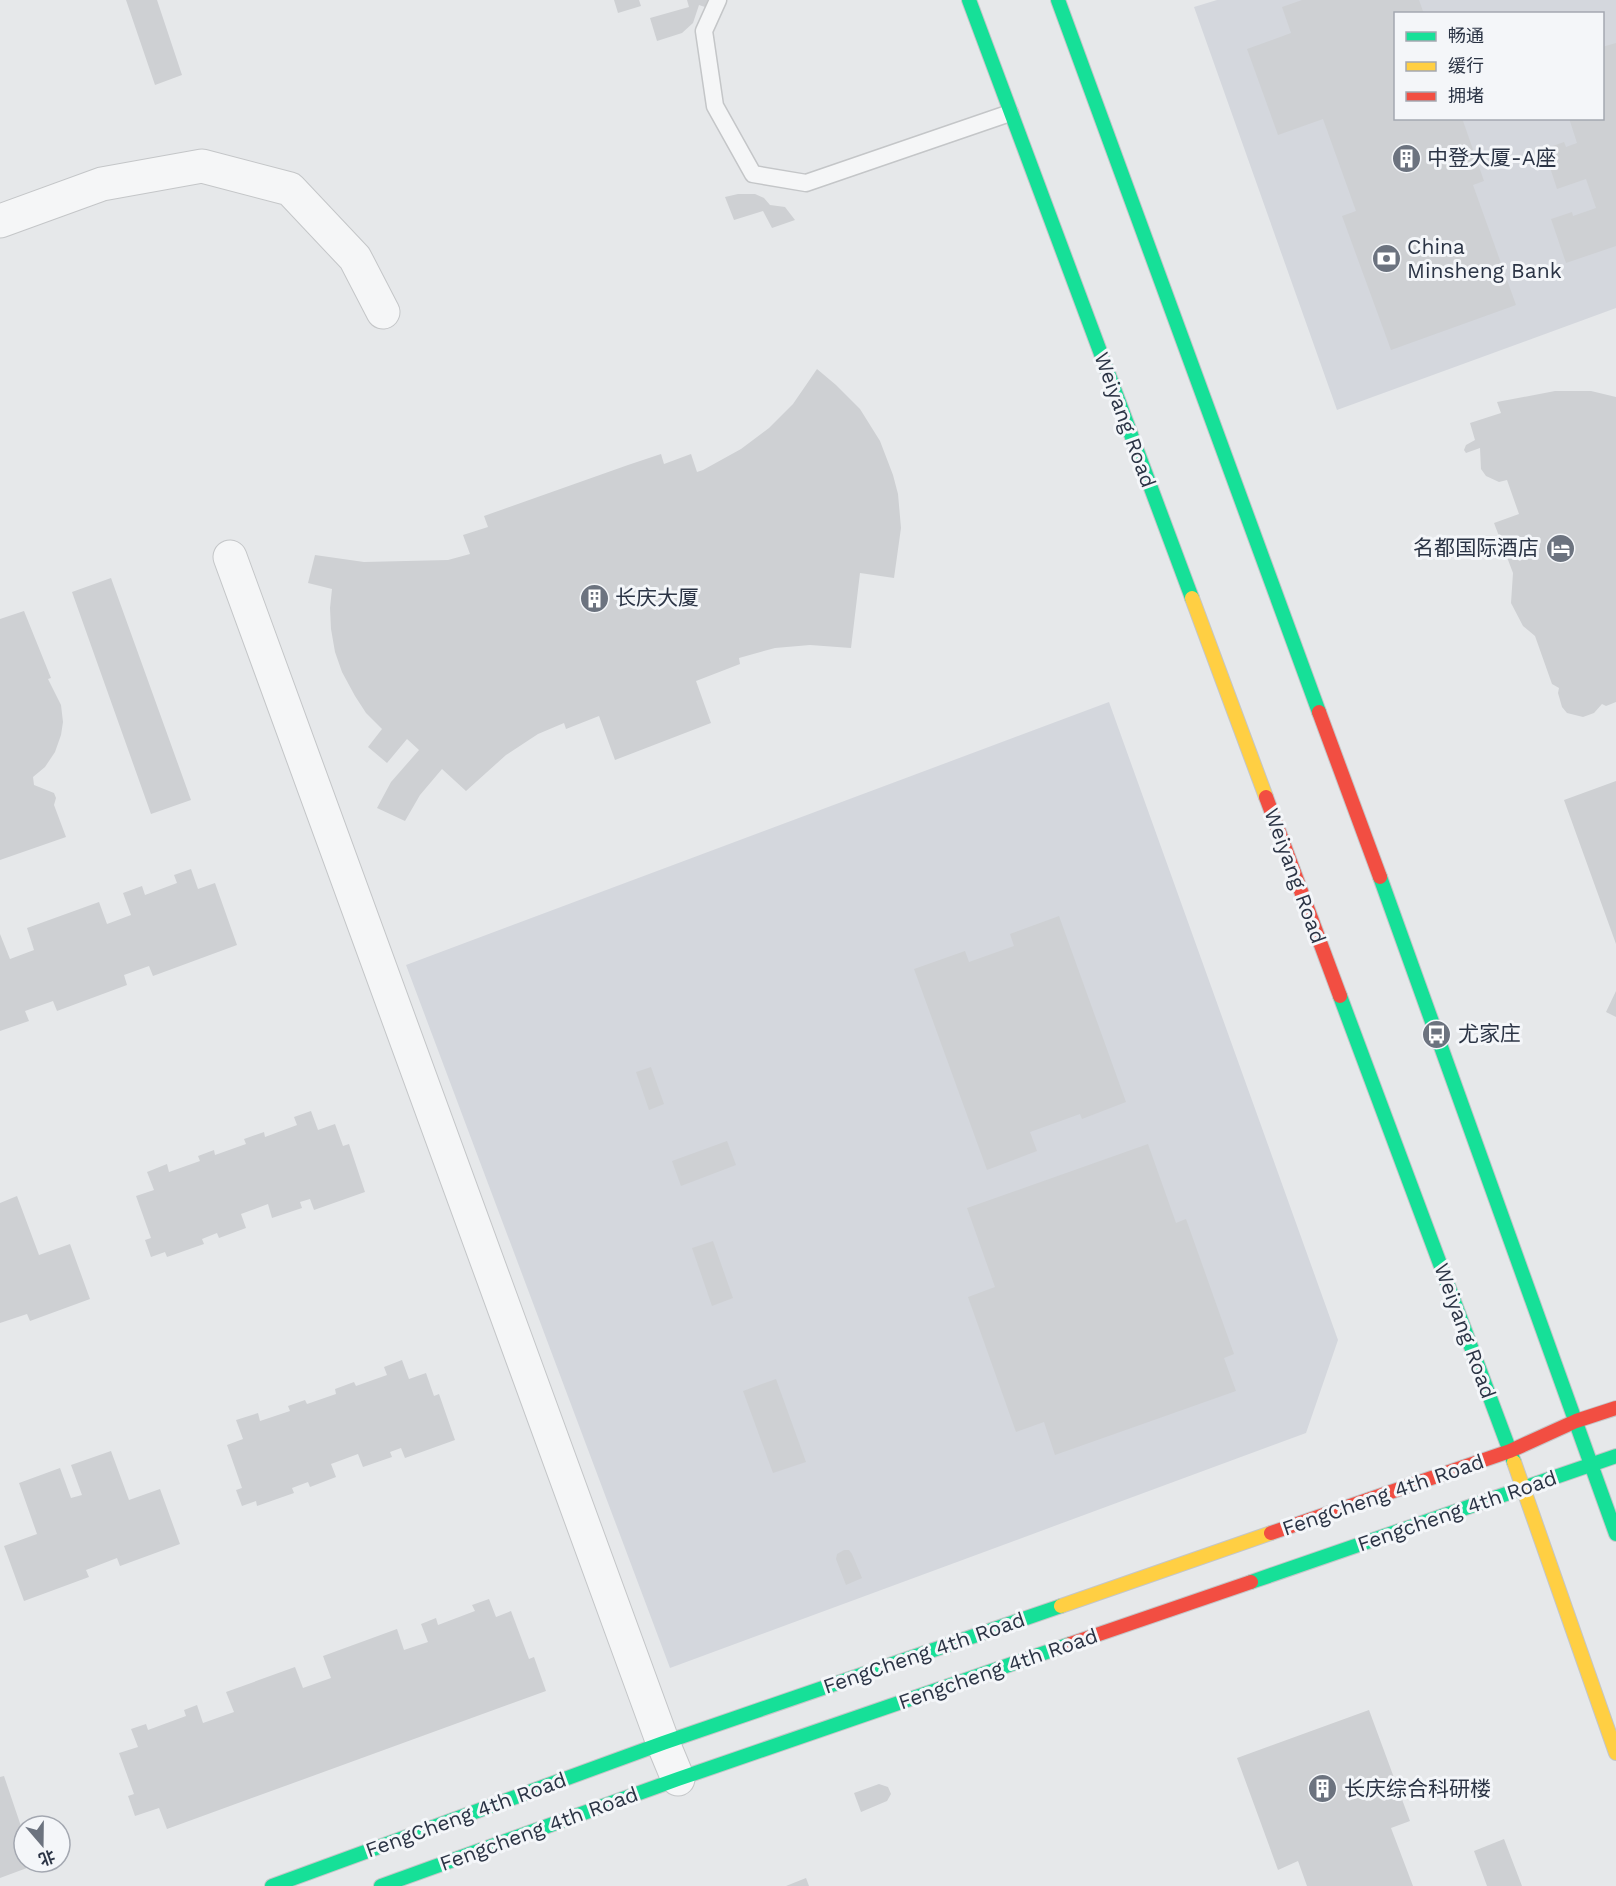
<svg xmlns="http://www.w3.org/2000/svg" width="1616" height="1886" font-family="'Work Sans','Noto Sans SC',sans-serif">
<rect width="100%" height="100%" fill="#e6e8ea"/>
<path fill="#d4d7dd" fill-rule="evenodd" d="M1217 0H1616V308L1337 410 1194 7ZM1396 14H1602V118H1396Z
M1109 702 1338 1340 1306 1433 670 1668 406 965Z"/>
<path fill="#ced0d3" d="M126 0H157L182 75 155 85Z
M614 0H639L641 6 618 13Z
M687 0H708L705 7 699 5 693 23 682 33 657 41 650 18 689 7Z
M1302 0H1419L1424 14H1396V118H1462L1484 181 1473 185 1516 305 1391 350 1342 216 1356 211 1323 119 1278 135 1247 49 1291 33 1282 7Z
M1616 43V246L1566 263 1551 219 1572 212 1573 216 1596 208 1586 179 1557 189 1544 149 1564 142 1566 147 1577 143 1569 118H1602V47Z
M738 194H755L764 198 770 205 785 207 795 220 772 228 763 211 734 220 725 197Z
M817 369 836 385 860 409 880 441 893 475 898 494 901 528 894 578 860 573 851 648 810 645 775 648 739 658 740 664 696 681 711 723 615 760 599 716 566 729 564 723 538 734 506 755 466 791 442 769 420 795 405 821 377 808 391 782 419 750 407 739 387 763 368 747 382 729 366 713 355 696 342 672 335 652 331 629 330 608 332 589 308 583 315 555 364 562 448 560 470 554 463 535 488 527 484 516 628 465 661 454 664 464 691 454 697 472 703 470 741 449 769 428 793 404Z
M1555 391H1591L1616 397V702L1606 706 1602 704 1594 713 1583 717 1567 713 1562 707 1558 693 1559 688 1552 684 1535 636 1523 626 1511 603 1513 573 1494 523 1519 514 1507 480 1499 482 1486 476 1481 469 1480 448 1466 453 1464 450 1466 445 1475 440 1470 423 1501 413 1497 402Z
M111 578 191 800 151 814 72 592Z
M24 611 51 678 48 679 61 705 63 722 61 735 55 752 45 767 33 777 34 785 54 793 56 798 54 805 66 837 0 860V619Z
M1616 781V944L1564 800Z
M191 869 198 889 215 883 237 945 153 976 149 966 124 975 127 985 57 1011 53 1001 25 1011 29 1021 0 1031V934L10 959 34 950 27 928 99 902 107 924 131 915 123 893 142 886 145 895 177 883 174 875Z
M1059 916 1126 1102 1082 1119 1080 1114 1030 1132 1037 1151 987 1170 914 969 965 951 969 962 1014 946 1010 934Z
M1616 991V1017L1606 1012Z
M651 1067 664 1104 649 1110 636 1072Z
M311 1111 318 1130 335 1124 343 1146 349 1144 365 1192 314 1210 310 1199 300 1202 302 1208 272 1218 268 1204 241 1214 246 1228 219 1238 217 1233 202 1239 204 1244 167 1257 165 1252 151 1257 145 1240 151 1238 136 1196 154 1190 147 1172 167 1164 169 1172 200 1161 198 1156 214 1150 215 1155 246 1144 244 1139 264 1132 265 1137 297 1125 294 1117Z
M727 1141 736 1165 681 1186 672 1161Z
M1148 1144 1176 1223 1186 1219 1234 1354 1224 1358 1236 1391 1055 1455 1044 1422 1016 1432 968 1297 995 1287 967 1208Z
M17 1196 39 1255 70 1244 90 1299 30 1321 27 1314 0 1323V1203Z
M713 1241 733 1298 712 1306 692 1248Z
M402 1360 409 1379 426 1373 434 1396 439 1394 455 1440 405 1458 401 1448 390 1452 392 1457 363 1467 358 1454 331 1464 336 1477 310 1487 308 1482 292 1488 294 1493 257 1506 256 1501 242 1506 236 1490 242 1488 227 1445 243 1439 236 1420 258 1413 260 1421 290 1411 288 1406 305 1400 307 1404 336 1394 335 1389 354 1382 356 1386 387 1375 384 1367Z
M776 1379 806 1462 773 1473 743 1391Z
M111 1451 129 1500 160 1489 180 1544 120 1566 117 1558 86 1570 89 1577 24 1601 4 1546 37 1534 19 1483 60 1468 71 1498 82 1495 71 1465Z
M844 1550H849L852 1554 862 1578 846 1585 836 1559 837 1554Z
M489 1599 496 1617 511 1611 529 1659 534 1657 546 1691 167 1829 159 1808 135 1816 128 1796 134 1794 119 1753 138 1747 131 1729 146 1724 148 1730 186 1716 184 1710 197 1705 203 1723 234 1712 226 1692 295 1667 303 1688 331 1678 323 1656 397 1629 404 1650 428 1642 421 1624 436 1618 438 1625 475 1611 472 1605Z
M1369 1710 1410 1821 1391 1828 1413 1886H1307L1298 1861 1278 1870 1237 1758Z
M4 1776 24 1835V1862H33L35 1865 0 1878V1777Z
M879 1784 888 1787 891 1794 887 1801 861 1812 854 1793Z
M1504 1839 1522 1886H1487L1474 1851Z
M806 1878 809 1886H786Z"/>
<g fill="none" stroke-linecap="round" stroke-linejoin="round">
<defs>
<path id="lane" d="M718 0 704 31 715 106 753 174 806 183 1010 113"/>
<path id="street" d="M0 221 102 184 202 166 290 189 355 258 383 312
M230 557 663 1743 678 1779"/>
<path id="fast" d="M969 0 1192 598
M1058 0 1319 712
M1380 877 1616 1534
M1340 996 1514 1462
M1251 1582 1616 1456
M272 1886 663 1743 1061 1606
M381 1886 678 1779 1070 1644"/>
<path id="slow" d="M1192 598 1266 797
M1514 1462 1616 1753
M1061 1606 1271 1533"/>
<path id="jam" d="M1319 712 1380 877
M1266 797 1340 996
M1271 1533 1510 1451 1576 1421 1616 1408
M1070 1644 1251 1582"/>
</defs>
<use href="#lane" stroke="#c4c6c8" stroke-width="19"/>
<use href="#street" stroke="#c4c6c8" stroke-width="35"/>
<use href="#fast" stroke="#c4c6c8" stroke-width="16"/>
<use href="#slow" stroke="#c4c6c8" stroke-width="16"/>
<use href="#jam" stroke="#c4c6c8" stroke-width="16"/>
<use href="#lane" stroke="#f5f6f7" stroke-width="16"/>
<use href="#street" stroke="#f5f6f7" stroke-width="33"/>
<use href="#fast" stroke="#16e098" stroke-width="14"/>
<use href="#slow" stroke="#ffcf43" stroke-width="14"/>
<use href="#jam" stroke="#f24e42" stroke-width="14"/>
</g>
<defs>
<symbol id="building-disc" viewBox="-11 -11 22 22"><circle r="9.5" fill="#6c737f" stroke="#f4f6f9"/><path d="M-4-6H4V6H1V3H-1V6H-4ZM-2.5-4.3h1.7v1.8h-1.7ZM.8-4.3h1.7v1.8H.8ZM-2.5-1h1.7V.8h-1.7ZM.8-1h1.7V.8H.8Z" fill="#fff"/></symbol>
<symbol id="bank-disc" viewBox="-11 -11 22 22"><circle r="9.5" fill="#6c737f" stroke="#f4f6f9"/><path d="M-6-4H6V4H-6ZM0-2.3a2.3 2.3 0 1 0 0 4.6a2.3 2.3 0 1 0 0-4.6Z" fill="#fff"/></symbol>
<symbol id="hotel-disc" viewBox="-11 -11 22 22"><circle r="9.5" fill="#6c737f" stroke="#f4f6f9"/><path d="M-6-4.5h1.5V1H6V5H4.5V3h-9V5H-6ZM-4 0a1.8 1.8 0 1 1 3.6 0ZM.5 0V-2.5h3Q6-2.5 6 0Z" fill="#fff"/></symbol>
<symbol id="bus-disc" viewBox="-11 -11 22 22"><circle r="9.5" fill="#6c737f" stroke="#f4f6f9"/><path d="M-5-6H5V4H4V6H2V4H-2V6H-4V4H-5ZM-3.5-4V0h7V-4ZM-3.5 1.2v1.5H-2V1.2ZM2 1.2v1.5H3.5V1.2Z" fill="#fff"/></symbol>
</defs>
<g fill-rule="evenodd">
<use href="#building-disc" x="1390" y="142" width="33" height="33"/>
<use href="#bank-disc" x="1370" y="242" width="33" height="33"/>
<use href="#hotel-disc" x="1544" y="532" width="33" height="33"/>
<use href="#building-disc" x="578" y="582" width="33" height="33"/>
<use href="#bus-disc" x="1420" y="1018" width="33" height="33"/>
<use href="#building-disc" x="1306" y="1772" width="33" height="33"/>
</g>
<g text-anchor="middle" stroke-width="6" stroke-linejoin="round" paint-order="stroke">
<g font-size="21" fill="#2b3445" stroke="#f4f6f9" text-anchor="start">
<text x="1427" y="165">中登大厦-A座</text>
<text x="1407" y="254">China<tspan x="1407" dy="24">Minsheng Bank</tspan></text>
<text x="1539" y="555" text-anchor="end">名都国际酒店</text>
<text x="615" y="605">长庆大厦</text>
<text x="1458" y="1041">尤家庄</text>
<text x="1344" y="1796">长庆综合科研楼</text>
</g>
<g font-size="21" fill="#2b3445" stroke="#f4f6f9">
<text transform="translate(1125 420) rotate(70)" y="7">Weiyang Road</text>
<text transform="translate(1295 876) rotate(70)" y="7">Weiyang Road</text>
<text transform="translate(1465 1331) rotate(70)" y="7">Weiyang Road</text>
<text transform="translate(1383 1495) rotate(-19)" y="7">FengCheng 4th Road</text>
<text transform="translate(1457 1511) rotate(-19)" y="7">Fengcheng 4th Road</text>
<text transform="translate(924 1653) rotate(-19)" y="7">FengCheng 4th Road</text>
<text transform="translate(998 1669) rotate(-19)" y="7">Fengcheng 4th Road</text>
<text transform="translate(466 1815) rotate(-20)" y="7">FengCheng 4th Road</text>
<text transform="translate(539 1829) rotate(-20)" y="7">Fengcheng 4th Road</text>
</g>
</g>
<rect x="1394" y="12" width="210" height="108" fill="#f4f6f9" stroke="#a4a8b1" stroke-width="1.5"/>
<rect x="1406" y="32" width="30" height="9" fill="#16e098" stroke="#a4a8b1" stroke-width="1.5"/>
<text x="1448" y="42" font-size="18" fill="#2b3445">畅通</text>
<rect x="1406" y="62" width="30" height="9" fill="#ffcf43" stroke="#a4a8b1" stroke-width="1.5"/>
<text x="1448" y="72" font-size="18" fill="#2b3445">缓行</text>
<rect x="1406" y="92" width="30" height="9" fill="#f24e42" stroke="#a4a8b1" stroke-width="1.5"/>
<text x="1448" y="102" font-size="18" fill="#2b3445">拥堵</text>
<g transform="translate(42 1844) rotate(160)"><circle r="28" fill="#f4f6f9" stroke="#a4a8b1" stroke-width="1.5"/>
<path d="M0-4.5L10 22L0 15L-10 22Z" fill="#6c737f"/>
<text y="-9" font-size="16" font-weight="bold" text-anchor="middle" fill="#2b3445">北</text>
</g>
</svg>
